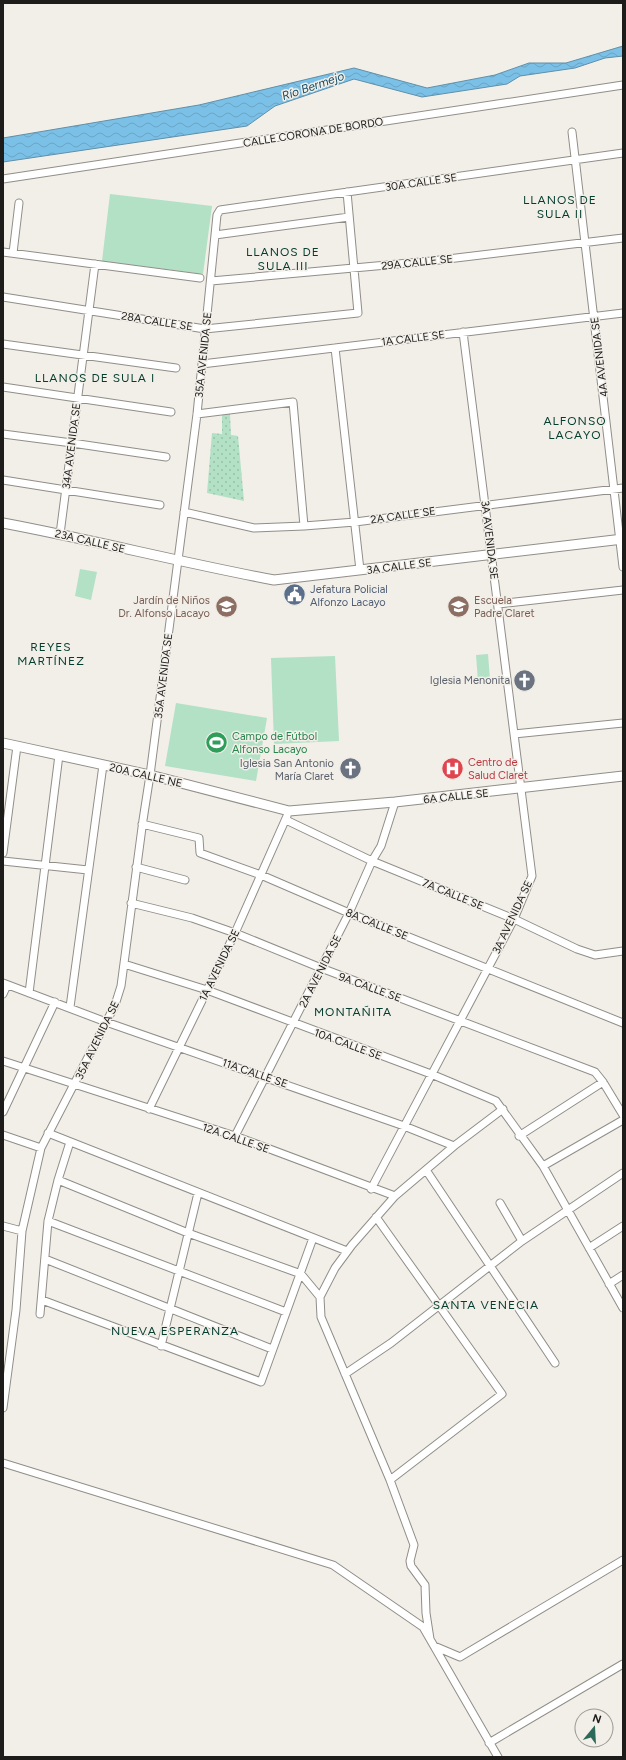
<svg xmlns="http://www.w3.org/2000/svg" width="626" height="1760" font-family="Figtree,sans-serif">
<defs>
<pattern id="park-dots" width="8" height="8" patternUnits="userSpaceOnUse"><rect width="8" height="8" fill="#b2e1c6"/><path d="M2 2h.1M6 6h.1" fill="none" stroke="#99c0aa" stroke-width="1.8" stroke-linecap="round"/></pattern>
<pattern id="water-waves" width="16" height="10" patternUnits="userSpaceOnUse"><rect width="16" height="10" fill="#7bc1e7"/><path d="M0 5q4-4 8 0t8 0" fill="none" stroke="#6aa5c6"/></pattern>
</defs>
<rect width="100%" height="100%" fill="#f2eee8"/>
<path fill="#b2e1c6" d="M110 194 212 206 203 274 102 261Z
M80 569 97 572 91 600 75 596Z
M488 654 490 680 478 681 476 655Z
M335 656 339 741 274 744 271 658Z
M176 703 267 718 256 781 165 766Z"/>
<path fill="url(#park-dots)" d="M222 414H230L231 435 238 436 244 501 207 493 212 433 222 434Z"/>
<path fill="url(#water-waves)" stroke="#5f90aa" d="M623 46V56L605 58 575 68 520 76 507 84 422 97 354 79 275 106 247 126 3 162V138L199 105 354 68 427 88 495 75 529 63H566Z"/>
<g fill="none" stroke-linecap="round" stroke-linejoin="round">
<defs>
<path id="minor" d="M572 132 623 567
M3 179 623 85
M215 235 349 217
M3 252 200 278
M13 253 19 203
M211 281 431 261 623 238
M3 297 205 329 358 313 347 192
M3 344 176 368
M335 348 360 570
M202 364 623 313
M3 387 171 412
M197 414 293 402 304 526
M3 434 72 443 166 457
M3 480 160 505
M184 512 254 528 304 526 355 522 623 488
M60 534 95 264
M498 604 623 590
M514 734 623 723
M286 820 372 861 514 919 577 949 595 955 623 951
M142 824 199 838 200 853 261 875 349 913 623 1023
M3 853 17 746
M3 861 88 870
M136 867 185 880
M131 903 192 918 235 933 321 968 595 1072 603 1082 623 1115
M124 964 207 990 431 1074 496 1101 543 1166 623 1308
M3 983 106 1022 404 1126 454 1146
M29 993 59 755
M3 994 7 985
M70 1007 103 765
M3 1061 235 1136 395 1196
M149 1109 235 933 287 816
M3 1112 55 1002
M48 1133 347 1251
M3 1135 41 1148
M235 1136 349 913 372 861 381 846 395 802
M519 1136 603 1082
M543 1166 623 1120
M426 1170 555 1363
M58 1180 188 1233 301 1274 320 1297
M371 1189 514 919 532 876 463 332
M500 1203 522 1241
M376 1217 502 1394 390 1480
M48 1221 286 1312
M3 1226 22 1231
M589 1248 623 1226
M45 1259 272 1349
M609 1284 623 1275
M42 1300 261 1382 313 1238
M40 1314 48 1221 58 1180 70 1142
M161 1346 198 1193
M345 1374 391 1343 522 1241 623 1173
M3 1408 16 1310 22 1231 41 1148 115 1005 121 986 143 820 150 775 197 414 217 215 220 210 623 153
M3 1463 333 1565 423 1627 498 1757
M430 1639 426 1613 425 1585 411 1566 410 1561 414 1545 390 1480 321 1317 320 1297 335 1268 352 1245 395 1196 454 1146 503 1109
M434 1646 460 1657 623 1560
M489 1743 623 1664"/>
<path id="tertiary" d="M3 523C94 540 183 563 274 580L623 539
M3 743 150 775 289 811 395 802 623 776"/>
</defs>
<use href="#minor" stroke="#918e88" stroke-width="9"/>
<use href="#tertiary" stroke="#918e88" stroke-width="11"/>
<use href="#minor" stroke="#fff" stroke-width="7"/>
<use href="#tertiary" stroke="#fff" stroke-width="9"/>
</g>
<defs>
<symbol id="civic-disc" viewBox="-11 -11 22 22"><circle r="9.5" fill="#5c6f8a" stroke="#f2eee8"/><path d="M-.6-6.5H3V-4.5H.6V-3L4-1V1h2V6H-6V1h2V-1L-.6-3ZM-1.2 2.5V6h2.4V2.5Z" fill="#fff"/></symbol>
<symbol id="school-disc" viewBox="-11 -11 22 22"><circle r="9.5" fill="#8d6e63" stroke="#f2eee8"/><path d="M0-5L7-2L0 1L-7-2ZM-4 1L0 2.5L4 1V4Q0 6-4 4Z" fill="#fff"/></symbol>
<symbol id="church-disc" viewBox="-11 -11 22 22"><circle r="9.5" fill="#6b7280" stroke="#f2eee8"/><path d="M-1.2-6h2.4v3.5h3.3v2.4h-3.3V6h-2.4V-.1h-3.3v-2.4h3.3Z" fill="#fff"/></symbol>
<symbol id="stadium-disc" viewBox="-11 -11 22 22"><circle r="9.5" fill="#2e9e5b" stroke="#f2eee8"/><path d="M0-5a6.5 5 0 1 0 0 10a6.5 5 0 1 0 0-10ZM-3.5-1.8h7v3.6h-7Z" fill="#fff"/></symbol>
<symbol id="hospital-disc" viewBox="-11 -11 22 22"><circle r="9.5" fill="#e0444e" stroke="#f2eee8"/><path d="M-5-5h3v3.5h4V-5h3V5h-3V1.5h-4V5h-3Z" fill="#fff"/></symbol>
</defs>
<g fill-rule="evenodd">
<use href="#civic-disc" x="282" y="582" width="25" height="25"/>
<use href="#school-disc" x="214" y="594" width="25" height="25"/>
<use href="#school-disc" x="446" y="594" width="25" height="25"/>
<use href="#church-disc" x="512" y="668" width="25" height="25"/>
<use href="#stadium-disc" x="204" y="730" width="25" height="25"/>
<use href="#hospital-disc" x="440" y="756" width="25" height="25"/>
<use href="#church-disc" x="338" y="756" width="25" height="25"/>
</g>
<g text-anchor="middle" stroke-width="3" stroke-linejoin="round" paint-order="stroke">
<g font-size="11" fill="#1d1c1a" stroke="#f2eee8">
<text transform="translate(313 132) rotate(-9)" y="4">CALLE CORONA DE BORDO</text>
<text transform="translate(421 182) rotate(-8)" y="4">30A CALLE SE</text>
<text transform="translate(417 262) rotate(-6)" y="4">29A CALLE SE</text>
<text transform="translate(157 321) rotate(9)" y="4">28A CALLE SE</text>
<text transform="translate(413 338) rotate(-7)" y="4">1A CALLE SE</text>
<text transform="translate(203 355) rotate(-84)" y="4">35A AVENIDA SE</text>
<text transform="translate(599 357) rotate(-97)" y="4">4A AVENIDA SE</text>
<text transform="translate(71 446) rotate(-83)" y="4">34A AVENIDA SE</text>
<text transform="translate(403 515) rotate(-8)" y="4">2A CALLE SE</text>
<text transform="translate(490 540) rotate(83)" y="4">3A AVENIDA SE</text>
<text transform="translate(90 541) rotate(13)" y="4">23A CALLE SE</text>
<text transform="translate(399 566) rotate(-7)" y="4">3A CALLE SE</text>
<text transform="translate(163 676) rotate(-83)" y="4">35A AVENIDA SE</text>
<text transform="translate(146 775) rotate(13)" y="4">20A CALLE NE</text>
<text transform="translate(456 796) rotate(-6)" y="4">6A CALLE SE</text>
<text transform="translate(453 894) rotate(22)" y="4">7A CALLE SE</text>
<text transform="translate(512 917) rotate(-65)" y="4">3A AVENIDA SE</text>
<text transform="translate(377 924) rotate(22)" y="4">8A CALLE SE</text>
<text transform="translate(219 965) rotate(-64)" y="4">1A AVENIDA SE</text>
<text transform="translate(320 971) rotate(-63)" y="4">2A AVENIDA SE</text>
<text transform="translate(370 987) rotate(20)" y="4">9A CALLE SE</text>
<text transform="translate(97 1040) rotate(-64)" y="4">35A AVENIDA SE</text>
<text transform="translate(348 1044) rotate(20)" y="4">10A CALLE SE</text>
<text transform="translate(255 1073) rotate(19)" y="4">11A CALLE SE</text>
<text transform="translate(236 1138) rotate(19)" y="4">12A CALLE SE</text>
</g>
<g font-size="11" fill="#4e5e75" stroke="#f2eee8" text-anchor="start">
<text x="310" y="593">Jefatura Policial<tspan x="310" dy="13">Alfonzo Lacayo</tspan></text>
</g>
<g font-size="11" fill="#785e54" stroke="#f2eee8" text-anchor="end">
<text x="210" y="604">Jardín de Niños<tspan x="210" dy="13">Dr. Alfonso Lacayo</tspan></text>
<text x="474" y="604" text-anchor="start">Escuela<tspan x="474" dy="13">Padre Claret</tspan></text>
</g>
<g font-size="11" fill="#5b616d" stroke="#f2eee8" text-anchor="end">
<text x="510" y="684">Iglesia Menonita</text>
<text x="334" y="767">Iglesia San Antonio<tspan x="334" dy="13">María Claret</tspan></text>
</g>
<g font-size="11" fill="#27864d" stroke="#f2eee8" text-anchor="start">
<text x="232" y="740">Campo de Fútbol<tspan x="232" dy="13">Alfonso Lacayo</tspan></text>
</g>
<g font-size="11" fill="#be3a42" stroke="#f2eee8" text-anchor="start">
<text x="468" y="766">Centro de<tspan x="468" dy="13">Salud Claret</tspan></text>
</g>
<g font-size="12" font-style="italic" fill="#134b65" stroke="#f2eee8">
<text transform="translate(313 86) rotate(-19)" y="4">Río Bermejo</text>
</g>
<g font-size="12" letter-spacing="1" fill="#043d2f" stroke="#f2eee8">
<text x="560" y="204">LLANOS DE<tspan x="560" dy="14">SULA II</tspan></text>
<text x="283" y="256">LLANOS DE<tspan x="283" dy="14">SULA III</tspan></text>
<text x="95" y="382">LLANOS DE SULA I</text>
<text x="575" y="425">ALFONSO<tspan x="575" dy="14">LACAYO</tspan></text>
<text x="51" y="651">REYES<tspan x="51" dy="14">MARTÍNEZ</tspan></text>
<text x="353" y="1016">MONTAÑITA</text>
<text x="486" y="1309">SANTA VENECIA</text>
<text x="175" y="1335">NUEVA ESPERANZA</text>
</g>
</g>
<rect width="626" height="1760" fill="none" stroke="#1d1c1a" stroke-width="8"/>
<g transform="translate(594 1728) rotate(18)"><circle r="19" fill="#f2eee8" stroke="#9d9a96"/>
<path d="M0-3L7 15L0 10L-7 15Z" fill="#2b6a58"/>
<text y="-6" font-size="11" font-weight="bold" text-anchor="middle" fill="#1d1c1a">N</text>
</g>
</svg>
